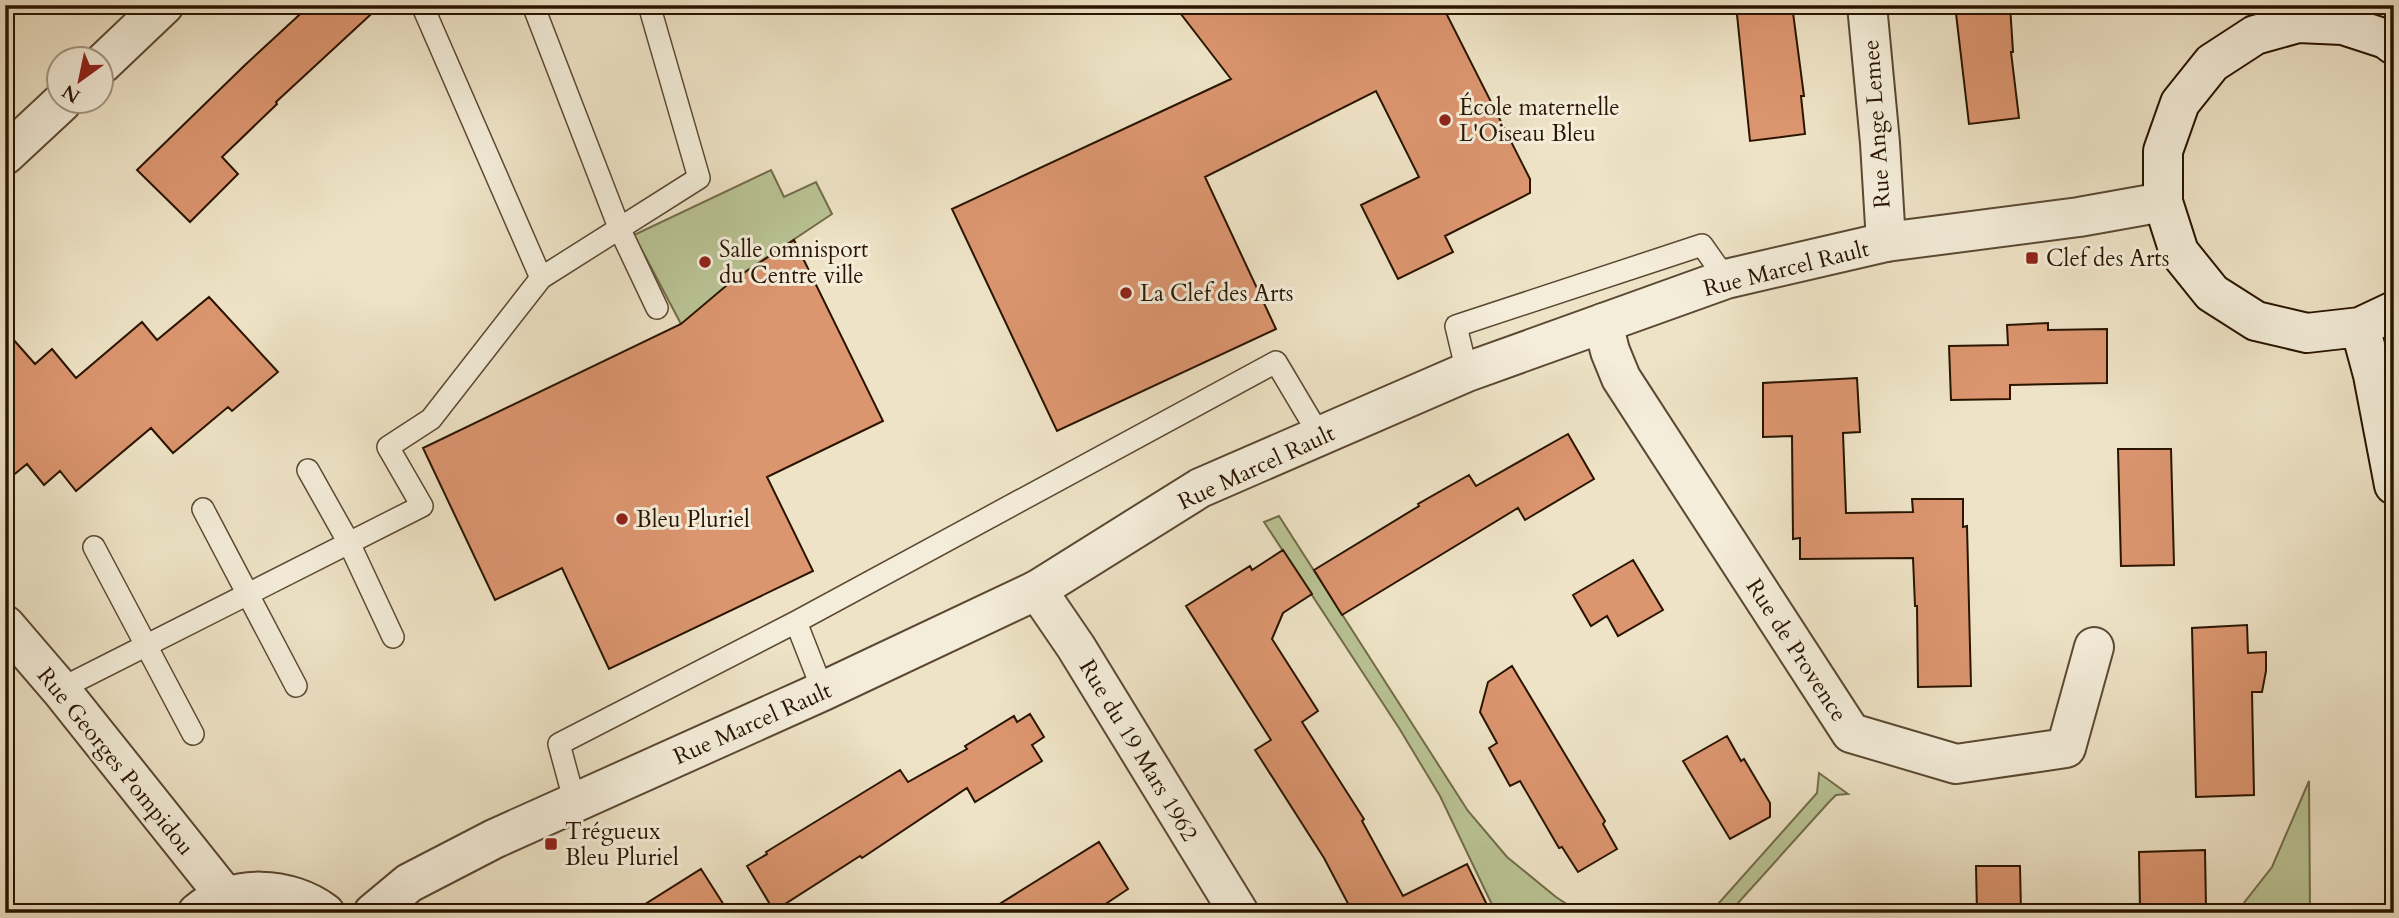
<svg xmlns="http://www.w3.org/2000/svg" width="2399" height="918" font-family="Cardo,serif">
<rect width="100%" height="100%" fill="#eee3c6"/>
<filter id="stains"><feTurbulence type="fractalNoise" baseFrequency=".00286" numOctaves="4"/><feColorMatrix values="0 0 0 0 .2 0 0 0 0 .09 0 0 0 0 .02 0 0 0 .5 -.17"/></filter>
<radialGradient id="worn" r=".72"><stop offset=".6" stop-color="#630" stop-opacity="0"/><stop offset="1" stop-color="#630" stop-opacity=".3"/></radialGradient>
<path fill="#b9c394" stroke="#726c4a" stroke-width="2" d="M771 170 784 197 816 182 832 214 733 280 700 311 681 324 634 235Z
M1279 516 1468 811 1507 857 1556 897 1580 913H1496L1440 796 1399 728 1264 522Z
M1819 773 1848 794 1836 795 1829 802 1729 913H1710L1817 793Z
M2309 781 2310 913H2236L2272 867Z"/>
<path fill="#db956f" stroke="#2a1400" stroke-width="2" d="M310 5H381L276 102 277 104 222 157 238 174 190 222 137 170 245 65Z
M1174 5H1442L1530 179V193L1445 236 1453 252 1398 279 1361 205 1419 177 1376 91 1205 177 1276 329 1057 431 952 209 1231 79Z
M1736 5H1792L1804 96H1801L1805 134 1750 141Z
M1955 5H2010L2013 52H2011L2019 118 1969 124Z
M794 240 883 421 767 477 813 571 609 669 562 568 495 600 423 448 681 324 733 280Z
M209 297 278 372 232 411 228 407 173 453 151 428 76 491 60 471 44 485 27 464 5 482V330L35 364 52 349 76 378 142 322 157 340Z
M2048 323V330L2107 329V383L2010 385V399L1951 400 1949 346 2008 345 2007 325Z
M1857 378 1860 432 1843 433 1846 513 1913 512 1912 499H1963V527L1967 526 1971 686 1918 687 1917 606H1915L1913 558 1800 559V538L1793 539 1792 436 1763 437V383Z
M1568 434 1594 479 1525 520 1518 508 1342 615 1314 570 1419 506 1418 504 1469 475 1476 486Z
M2118 449H2171L2174 565 2121 566Z
M1283 550 1312 594 1283 613 1272 639 1318 711 1302 722 1364 819 1362 821 1403 896 1467 864 1491 913H1353L1324 858 1255 750 1271 740 1186 606 1250 566 1252 570Z
M1633 560 1663 610 1618 636 1607 616 1591 626 1573 595Z
M2247 625 2248 653 2266 652V671L2262 692H2252L2254 795 2196 797 2192 628Z
M1512 666 1605 821 1603 824 1617 849 1578 872 1562 847 1559 848 1520 781 1510 786 1489 748 1497 743 1480 712 1488 682Z
M1030 714 1044 737 1032 745 1042 761 975 802 967 788 862 858 860 856 774 911 747 866 767 854 766 852 900 770 908 782 967 749 965 746 1014 716 1017 722Z
M1727 736 1741 761 1744 759 1770 803V817L1730 839 1683 761Z
M1099 842 1128 889 1092 913H985Z
M2205 850 2206 908 2140 910 2139 852Z
M1976 866H2020L2021 913H1977Z
M701 869 729 913H631Z"/>
<g fill="none" stroke-linecap="round" stroke-linejoin="round">
<defs>
<path id="service" d="M533 5 620 230 657 308
M541 278 699 178 649 5
M1467 372 1456 326 1702 245 1726 279
M308 470 349 543 393 637
M203 509 296 686
M94 547 193 734
M796 622 823 691
M60 689 422 506 388 447 431 419 541 278 422 5
M575 803 559 744 796 622 1276 362 1320 436"/>
<path id="minor" d="M1867 5 1880 143 1886 242
M102 64 164 5
M5 155 62 102
M1603 323 1610 351 1621 378 1851 733 1956 764 2066 748 2094 647
M1037 590 1076 647 1239 913
M5 625 60 689 226 897"/>
<path id="tertiary" d="M197 913C231 883 290 886 325 913
M373 913 409 883 494 839 823 691 1037 590 1200 488 1467 372 1726 279 1886 242 2079 217 2163 202"/>
<path id="secondary" d="M2394 45 2386 39 2343 25 2298 23 2255 35 2212 63 2180 103 2163 151V202L2179 252 2212 293 2256 321 2307 333 2360 327 2394 311
M2360 327 2373 375 2394 485"/>
</defs>
<use href="#service" stroke="#5b4832" stroke-width="24"/>
<use href="#minor" stroke="#5b4832" stroke-width="42"/>
<use href="#tertiary" stroke="#5b4832" stroke-width="42"/>
<use href="#secondary" stroke="#2a1400" stroke-width="42"/>
<use href="#service" stroke="#f4edda" stroke-width="21"/>
<use href="#minor" stroke="#f4edda" stroke-width="38"/>
<use href="#tertiary" stroke="#f4edda" stroke-width="38"/>
<use href="#secondary" stroke="#f4edda" stroke-width="38"/>
</g>
<g fill="#8f2418" stroke="#f4edda" stroke-width="2.5">
<circle cx="1445" cy="120" r="7"/>
<rect x="2025" y="251" width="14" height="14" rx="3.5"/>
<circle cx="705" cy="262" r="7"/>
<circle cx="1126" cy="293" r="7"/>
<circle cx="622" cy="519" r="7"/>
<rect x="544" y="837" width="14" height="14" rx="3.5"/>
</g>
<g text-anchor="middle" stroke-width="6" stroke-linejoin="round" paint-order="stroke">
<g font-size="23" fill="#2a1400" stroke="#f4edda" text-anchor="start">
<text x="1459" y="115">École maternelle<tspan x="1459" dy="26">L'Oiseau Bleu</tspan></text>
<text x="719" y="257">Salle omnisport<tspan x="719" dy="26">du Centre ville</tspan></text>
<text x="2046" y="266">Clef des Arts</text>
<text x="1140" y="301">La Clef des Arts</text>
<text x="636" y="527">Bleu Pluriel</text>
<text x="565" y="839">Trégueux<tspan x="565" dy="26">Bleu Pluriel</tspan></text>
</g>
<g font-size="23" fill="#2a1400" stroke="#f4edda">
<text transform="translate(1876 124) rotate(-94)" y="8">Rue Ange Lemee</text>
<text transform="translate(1786 268) rotate(-14)" y="8">Rue Marcel Rault</text>
<text transform="translate(1256 467) rotate(-25)" y="8">Rue Marcel Rault</text>
<text transform="translate(1797 650) rotate(57)" y="8">Rue de Provence</text>
<text transform="translate(752 723) rotate(-24)" y="8">Rue Marcel Rault</text>
<text transform="translate(1139 750) rotate(59)" y="8">Rue du 19 Mars 1962</text>
<text transform="translate(116 761) rotate(51)" y="8">Rue Georges Pompidou</text>
</g>
</g>
<rect width="2399" height="918" fill="none" stroke="#eee3c6" stroke-width="28"/>
<rect x="7" y="7" width="2385" height="904" fill="none" stroke="#2a1400" stroke-width="3.5"/>
<rect x="14" y="14" width="2371" height="890" fill="none" stroke="#2a1400" stroke-width="2"/>
<g transform="translate(80 80) rotate(213)"><circle r="33" fill="#f4edda" stroke="#a39683" stroke-width="2"/>
<path d="M0-5L12 26L0 18L-12 26Z" fill="#8f2418"/>
<text y="-10" font-size="19" font-weight="bold" text-anchor="middle" fill="#2a1400">N</text>
</g>
<rect width="100%" height="100%" filter="url(#stains)"/>
<rect width="100%" height="100%" fill="url(#worn)"/>
</svg>
